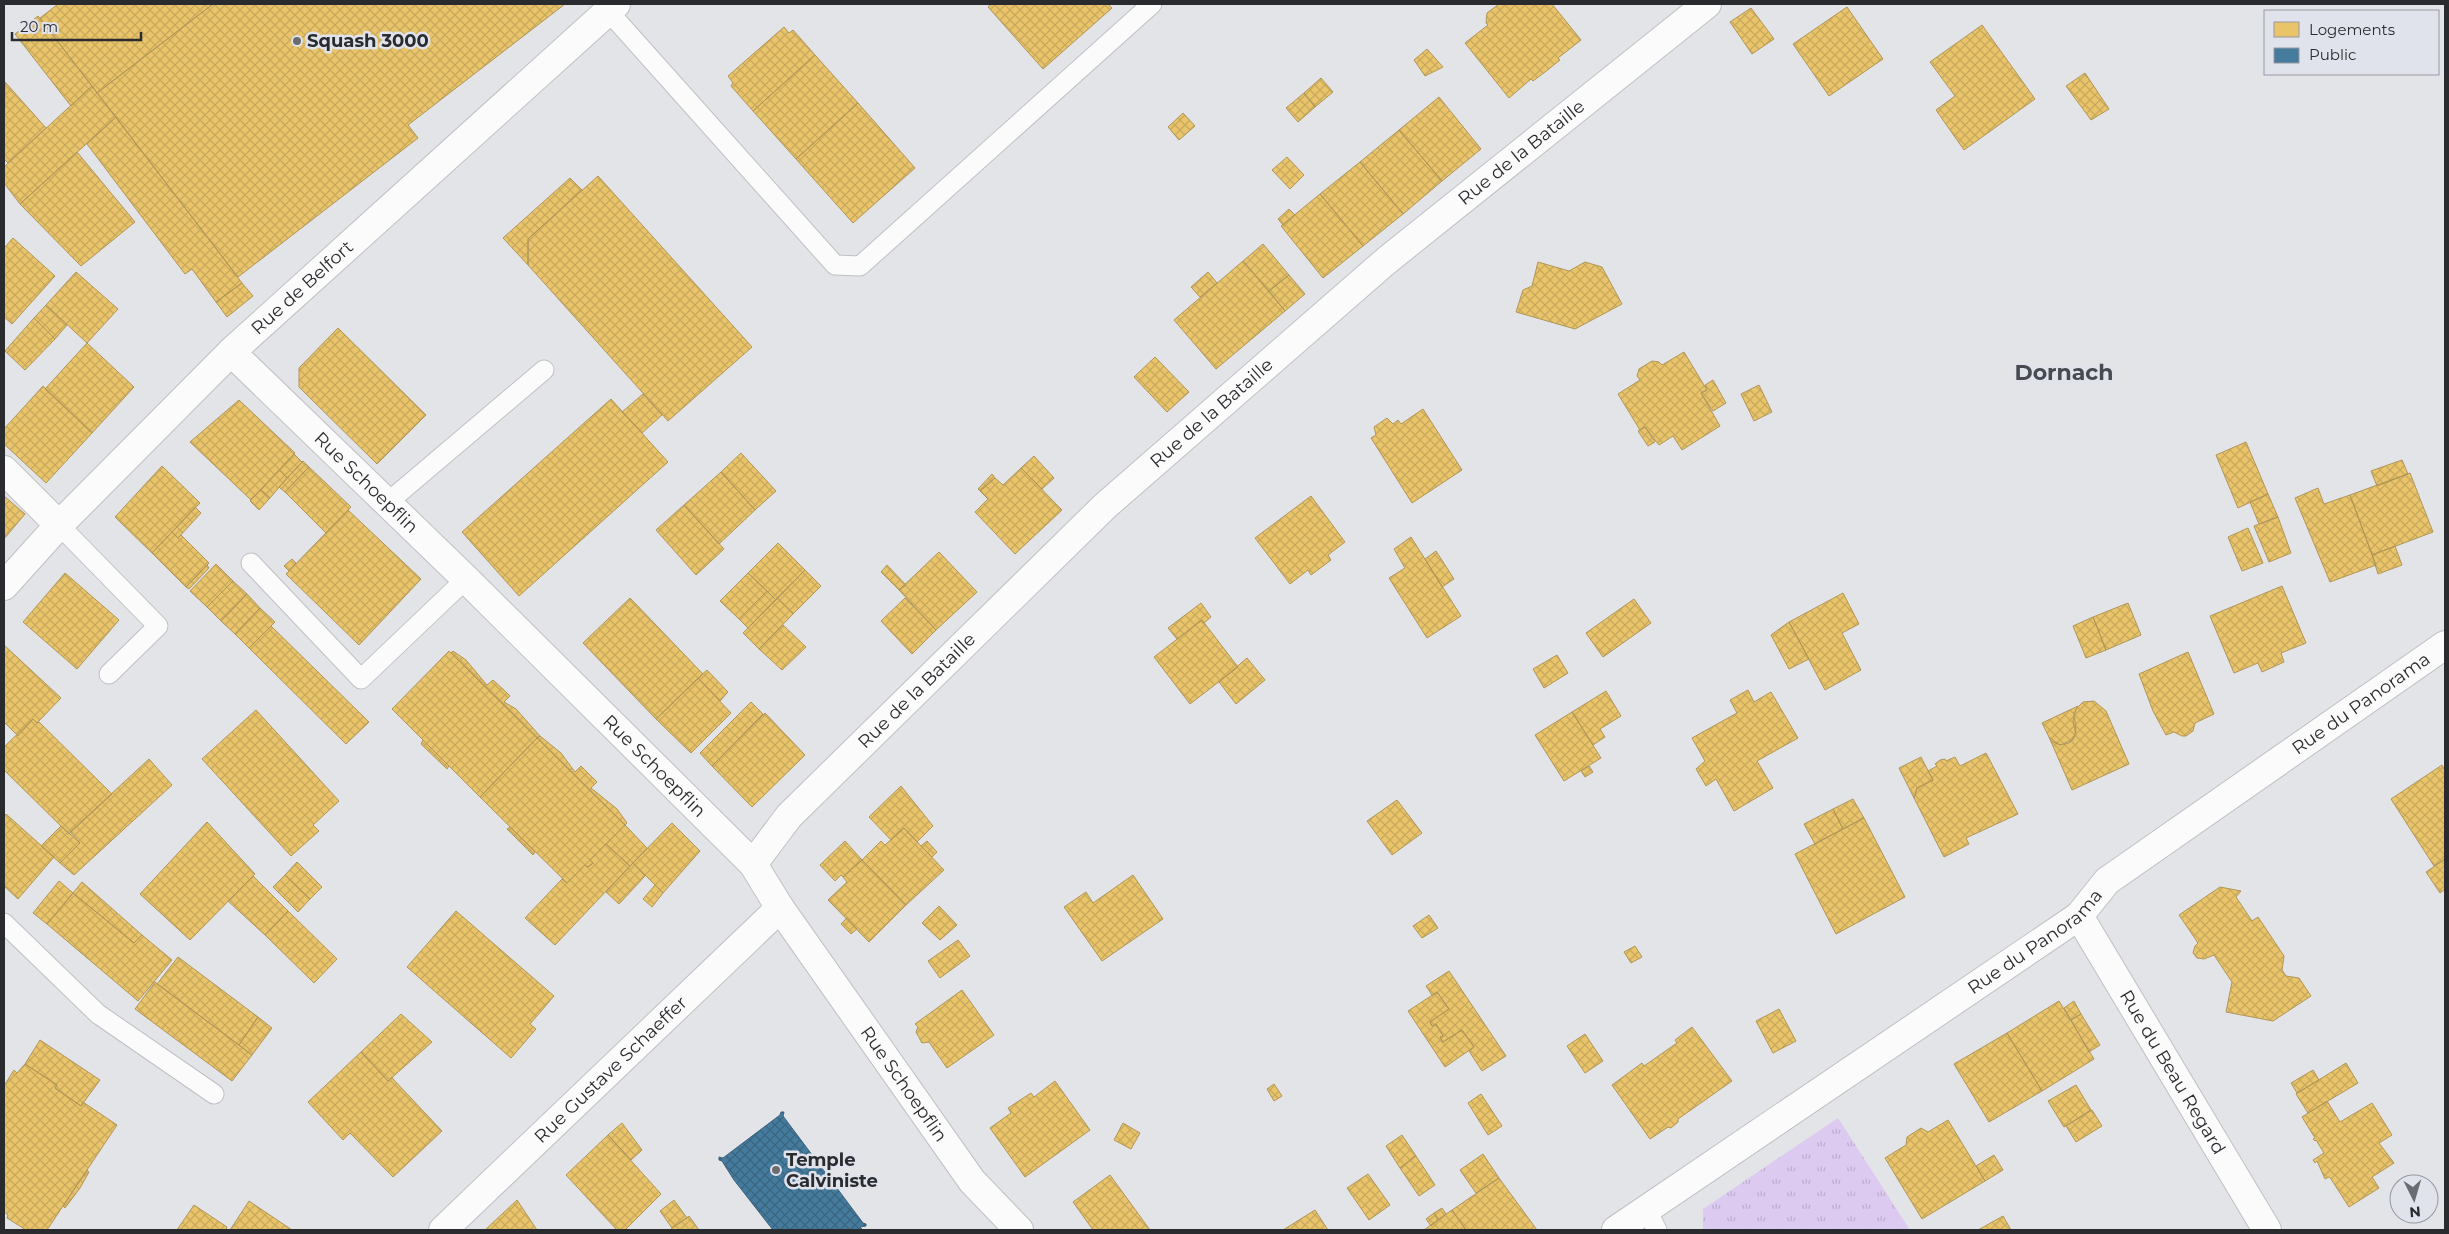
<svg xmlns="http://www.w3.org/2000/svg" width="2449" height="1234" font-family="Montserrat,sans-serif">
<defs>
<pattern id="grass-tufts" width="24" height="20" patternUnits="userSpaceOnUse" patternTransform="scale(1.25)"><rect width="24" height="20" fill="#dccaf0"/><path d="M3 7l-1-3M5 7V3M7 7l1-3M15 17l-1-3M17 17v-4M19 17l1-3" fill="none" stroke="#bdaece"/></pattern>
<pattern id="homes-cross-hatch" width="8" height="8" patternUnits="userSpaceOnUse" patternTransform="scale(1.25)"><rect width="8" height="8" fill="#e9c46a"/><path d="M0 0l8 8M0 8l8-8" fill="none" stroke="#c8a95c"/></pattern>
<pattern id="public-cross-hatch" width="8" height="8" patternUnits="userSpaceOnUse" patternTransform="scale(1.25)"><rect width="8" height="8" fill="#457b9d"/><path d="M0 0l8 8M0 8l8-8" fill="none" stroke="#3a6580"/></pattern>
</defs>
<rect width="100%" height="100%" fill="#e3e4e8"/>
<path fill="url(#grass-tufts)" d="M1838 1118 1910 1230H1703V1209Z"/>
<path fill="url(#homes-cross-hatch)" stroke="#b09658" d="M58 4H213L97 93 40 18Z
M213 4H565L408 125 418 138 238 277 97 93Z
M992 4H1108L1112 8 1043 69 988 7Z
M1499 4H1552L1581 40 1558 58 1560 60 1545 72 1533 81 1531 79 1509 98 1465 43 1488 25 1486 23 1487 13Z
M1847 7 1883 59 1829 96 1793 44Z
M1751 8 1774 39 1752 54 1730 22Z
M38 16 92 86 71 106 15 34Z
M1982 25 2035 99 1964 150 1936 110 1955 96 1930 62Z
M784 27 789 33 793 30 815 55 753 111 731 86 733 83 728 76Z
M1427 49 1443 67 1425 76 1414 60Z
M815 55 858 103 796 159 753 111Z
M2085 73 2109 109 2091 120 2066 86Z
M1321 78 1333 92 1315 107 1304 93Z
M5 82 46 128 8 163 4 159Z
M92 86 116 117 20 204 4 183V167Z
M1304 93 1315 107 1298 122 1286 108Z
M1439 97 1481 149 1442 181 1399 130Z
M858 103 915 168 853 223 796 159Z
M1183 113 1195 126 1179 140 1168 127Z
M116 117 242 283 216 302 192 269 185 274 87 144Z
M1399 130 1442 181 1403 214 1360 162Z
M77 152 135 222 81 266 20 204Z
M1287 157 1304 175 1290 189 1272 170Z
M1360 162 1403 214 1363 246 1320 194Z
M598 176 752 347 668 421 528 265V239Z
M570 178 582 190 528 239V265L503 238Z
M1320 194 1363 246 1323 278 1281 226Z
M1289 209 1295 215 1283 225 1278 219Z
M13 238 55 276 12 324 4 317V248Z
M1263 244 1289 275 1269 291 1243 261Z
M1243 261 1285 311 1216 369 1174 320Z
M1538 262 1569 271 1585 262 1602 267 1622 304 1575 329 1516 312 1523 290 1532 286Z
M76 272 118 309 87 343 46 305Z
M1208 272 1217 283 1200 297 1191 287Z
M1289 275 1305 294 1285 311 1269 291Z
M242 283 253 296 227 317 216 302Z
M46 305 67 325 55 339 34 318Z
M34 318 55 339 25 370 5 351Z
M338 328 426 415 377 464 299 387V368Z
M87 343 134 387 92 433 45 389Z
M1684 352 1707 390 1701 393 1720 426 1682 450 1673 436 1659 445 1645 427 1640 430 1618 394 1640 380 1637 376 1639 369 1652 361 1659 362 1662 365Z
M1155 357 1189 392 1167 412 1134 377Z
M1713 380 1726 403 1713 411 1701 393 1707 390 1705 385Z
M1759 385 1772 412 1754 421 1741 394Z
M43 386 92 433 46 483 4 444V429Z
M643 394 662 415 642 433 622 412Z
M611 399 668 462 519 596 462 532Z
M239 400 295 453 251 500 190 442Z
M1423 409 1462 470 1412 503 1371 438 1376 435 1374 427 1387 418 1393 424 1398 420 1401 424Z
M1645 427 1655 442 1648 446 1638 431Z
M2246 442 2268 494 2238 508 2216 455Z
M741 453 776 491 755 510 721 472Z
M294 454 302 462 287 478 279 470Z
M1034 456 1054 478 1042 489 1021 468Z
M2402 460 2408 474 2377 486 2371 471Z
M303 461 309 467 285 492 279 487Z
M162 466 200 503 152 553 115 517Z
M309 467 351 507 326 533 285 492Z
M1021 468 1062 510 1015 554 975 512 988 499 980 491 995 478 1003 485Z
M279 470 287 478 270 498 261 490Z
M721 472 755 510 719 544 684 505Z
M2410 473 2433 532 2372 555 2350 495Z
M992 474 995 478 980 491 978 489Z
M2318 488 2324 504 2350 495 2376 565 2330 582 2295 498Z
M261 490 270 498 259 510 250 501Z
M2268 494 2278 517 2259 524 2250 502Z
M4 496 25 514 4 539Z
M1311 496 1345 542 1328 555 1331 560 1311 575 1308 570 1290 584 1255 538Z
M684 505 724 549 696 575 656 530Z
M195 507 201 513 178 538 172 532Z
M348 510 421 579 359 645 286 574Z
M2278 517 2291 553 2269 562 2254 526Z
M2248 528 2263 563 2242 571 2228 537Z
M172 532 178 538 181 535 209 563 186 587 152 553Z
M1411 537 1461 616 1427 638 1389 578 1405 568 1394 549Z
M778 543 805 570 776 600 748 573Z
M2395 546 2402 565 2378 574 2372 555Z
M1436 551 1454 579 1442 587 1425 559Z
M939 552 977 592 936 630 899 590Z
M292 559 296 563 289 571 284 566Z
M216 564 233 581 207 607 190 591Z
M207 565 209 568 189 589 186 587Z
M887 565 906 585 899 590 881 572Z
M805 570 821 586 793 614 777 598Z
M65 573 119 620 77 669 23 622Z
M748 573 767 591 739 619 720 601Z
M233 581 247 594 221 621 207 607Z
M2282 586 2306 643 2281 653 2284 662 2262 672 2258 663 2234 673 2210 616Z
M767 591 776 600 748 628 739 619Z
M1843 593 1859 624 1842 633 1861 670 1825 690 1789 622Z
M247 594 260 608 235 634 221 621Z
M630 598 703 674 656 719 583 643Z
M777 598 793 614 759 649 743 633Z
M905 598 936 630 912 654 881 621Z
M1634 599 1651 623 1603 657 1586 633Z
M1201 603 1211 617 1204 623 1202 620 1177 639 1168 628Z
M2128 603 2141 635 2106 650 2093 617Z
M260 608 275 622 249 648 235 634Z
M2093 617 2106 650 2086 658 2073 626Z
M1202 620 1238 667 1190 704 1154 657Z
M1789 622 1809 659 1789 669 1771 635Z
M783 625 806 647 782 670 759 649Z
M271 626 369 722 346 744 249 648Z
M4 645 61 698 37 723 33 719 18 736 4 722Z
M449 651 537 738 480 797 392 709Z
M453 651 466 660 487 685 493 680 504 690 510 696 504 702 516 709 540 736 537 738 451 653Z
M2188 652 2214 714 2195 723 2193 731 2186 736H2182L2174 732 2166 735 2153 711 2139 674Z
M1557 655 1568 673 1544 688 1533 669Z
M1247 658 1265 680 1236 704 1219 682Z
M707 670 728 692 720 701 698 678Z
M698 678 731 713 691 753 656 719Z
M1748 690 1754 702 1771 692 1798 738 1757 761 1773 788 1734 811 1716 779 1706 786 1696 769 1705 761 1692 738 1737 713 1730 700Z
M1606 691 1621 716 1600 729 1605 737 1593 745 1572 712Z
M2094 701 2106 711 2129 764 2072 790 2049 737 2060 745 2069 743 2076 735 2073 721 2076 709 2083 702Z
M751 702 763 714 712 766 700 753Z
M2078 706 2074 713 2076 730 2073 740 2060 745 2051 741 2042 723Z
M256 710 339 801 313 825 319 831 291 856 202 759Z
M1572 712 1601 758 1564 781 1535 735Z
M765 713 805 755 752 807 712 766Z
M33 719 37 723 39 722 112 794 69 834 4 770V747Z
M540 736 561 753 575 772 581 766 597 782 591 788 617 809 627 823 625 825 537 738Z
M537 738 625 825 590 860 593 863 588 867 585 865 567 883 480 797Z
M423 740 449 766 447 769 421 744Z
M1986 753 2018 814 1966 838 1969 844 1944 857 1914 798 1917 788 1933 780 1928 771 1937 766 1935 764 1940 760 1945 759 1946 761 1955 757 1960 766Z
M1921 757 1933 780 1917 788 1914 798 1899 768Z
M149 759 172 785 74 875 60 863 80 843 70 832Z
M2442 765 2445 771V859L2434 866 2391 799Z
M1589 766 1593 772 1585 777 1581 771Z
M901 786 933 826 917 842 904 828 891 840 869 817Z
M1853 799 1864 818 1843 829 1833 809Z
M1397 800 1422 833 1392 855 1367 821Z
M1833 809 1843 829 1815 844 1804 824Z
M6 814 54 857 18 899 4 886V817Z
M1864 818 1905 897 1836 934 1795 854Z
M207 822 255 874 190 940 140 894Z
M672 823 700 851 663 893 633 863Z
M625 825 647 848 630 866 606 844Z
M61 826 80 843 60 863 41 846Z
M510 827 535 852 533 855 507 829Z
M904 828 944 870 906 905 862 860 881 841 885 845Z
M845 841 862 860 843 877 841 875 835 881 820 865Z
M927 841 937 852 932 857 921 846Z
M606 844 630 866 555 945 525 918 562 879 567 883 585 865 588 867 593 863 590 860Z
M2445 859V889L2440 893 2426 872Z
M862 860 906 905 869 942 828 900 847 882 843 877Z
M297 862 322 887 310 899 285 875Z
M633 863 645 876 619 904 606 892Z
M285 875 310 899 298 912 273 887Z
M1133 875 1163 919 1102 961 1064 907 1086 892 1093 903Z
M253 876 288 911 265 935 228 901Z
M59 881 73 893 47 924 33 913Z
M82 882 142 935 134 943 73 893Z
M655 885 663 893 652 907 643 899Z
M2220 887 2241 891 2236 897 2252 921 2258 917 2284 956 2282 970 2286 976 2299 978 2311 996 2273 1021 2226 1012 2232 982 2214 955 2204 959 2197 958 2193 953 2195 946 2198 943 2179 915Z
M73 893 134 943 142 935 172 960 138 1001 47 924Z
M939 906 957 925 940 940 922 923Z
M288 911 337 959 314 983 265 935Z
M456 911 554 996 530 1024 536 1029 511 1058 407 967Z
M1429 915 1438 928 1422 938 1413 926Z
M847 918 857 929 851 934 841 924Z
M958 940 970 956 940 978 928 961Z
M1635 946 1642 957 1631 963 1624 952Z
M178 957 258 1017 239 1045 157 984Z
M1449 971 1506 1056 1482 1071 1469 1051 1474 1047 1462 1030 1443 1042 1440 1037 1443 1036 1436 1024 1432 1026 1430 1022 1449 1009 1437 992 1432 995 1426 986Z
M155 982 252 1055 232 1081 135 1009Z
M962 990 994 1035 947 1068 929 1042 922 1043 916 1032 918 1027 915 1024Z
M1437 992 1449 1009 1430 1022 1432 1026 1436 1024 1443 1036 1440 1037 1443 1042 1462 1030 1474 1047 1445 1067 1408 1011Z
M2059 1001 2094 1059 2042 1091 2007 1033Z
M2074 1001 2081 1014 2071 1020 2064 1008Z
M1779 1009 1796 1041 1773 1053 1756 1021Z
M401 1014 432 1042 388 1081 361 1052Z
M2081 1014 2100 1045 2089 1052 2071 1020Z
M258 1017 272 1028 252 1055 239 1045Z
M1692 1027 1732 1081 1678 1119V1122L1671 1128 1668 1127 1650 1139 1612 1085 1642 1063 1644 1066 1677 1043 1675 1040Z
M2007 1033 2042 1091 1989 1122 1954 1064Z
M1585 1034 1603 1061 1585 1073 1567 1046Z
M40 1040 100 1080 81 1106 55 1088 57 1085 25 1064Z
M361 1052 388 1081 392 1077 393 1079 442 1131 393 1177 350 1133 343 1140 308 1102Z
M2346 1063 2358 1083 2308 1113 2296 1094Z
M25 1064 57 1085 55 1088 81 1106 83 1102 117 1125 47 1230H26L7 1218 8 1215 4 1212V1086L14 1070 17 1073Z
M2313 1070 2319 1080 2297 1093 2291 1083Z
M1055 1081 1090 1130 1025 1177 990 1128 1011 1113 1008 1108 1031 1093 1034 1097Z
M1274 1084 1282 1096 1274 1101 1267 1089Z
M2076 1085 2091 1110 2064 1127 2048 1101Z
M1481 1094 1502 1126 1488 1135 1468 1103Z
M2327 1101 2340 1122 2372 1103 2392 1135 2379 1143 2394 1163 2372 1177 2379 1188 2349 1207 2331 1179 2329 1177 2325 1179 2317 1161 2315 1163 2313 1160 2324 1153 2316 1140 2315 1141 2313 1139 2315 1138 2302 1117Z
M2092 1110 2102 1126 2076 1142 2066 1126Z
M1948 1120 1985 1181 1922 1219 1885 1158 1906 1145 1907 1137 1921 1128 1928 1132Z
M622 1123 642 1150 631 1160 608 1135Z
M1123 1123 1140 1133 1131 1149 1114 1140Z
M608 1135 661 1194 625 1230H617L566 1175Z
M1402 1135 1416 1156 1400 1168 1386 1146Z
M1483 1154 1499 1178 1476 1193 1460 1170Z
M1994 1155 2003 1170 1985 1181 1976 1166Z
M1416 1156 1435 1185 1419 1196 1400 1168Z
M87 1170 89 1172 80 1188 65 1208 63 1206Z
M1368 1174 1390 1205 1369 1220 1347 1188Z
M1110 1175 1150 1230H1093L1073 1202Z
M1499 1178 1537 1230H1466L1452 1210Z
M517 1200 537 1230H485Z
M674 1200 687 1218 672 1228 660 1211Z
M249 1201 292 1230H230Z
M194 1205 227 1227 226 1230H177Z
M1442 1208 1446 1214 1438 1220 1434 1213Z
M1315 1210 1328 1230H1283Z
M1452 1210 1466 1230H1424L1446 1214Z
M1434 1213 1438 1220 1431 1226 1426 1219Z
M689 1216 699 1230H671V1229Z
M2003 1216 2011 1230H1978Z"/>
<path fill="url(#public-cross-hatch)" stroke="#3d637c" d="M781 1112H784L783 1116 863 1223 866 1224V1226L860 1227 863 1230H773L734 1180 722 1161 719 1160V1157L723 1158 780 1115Z"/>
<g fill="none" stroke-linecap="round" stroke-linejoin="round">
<defs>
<path id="service" d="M609 12 835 265 860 266 1152 4
M387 503 544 370
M59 525 158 626 109 674
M251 563 361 679 466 579
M4 923 98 1014 214 1094
M1646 1209 1657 1230"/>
<g id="minor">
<path id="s1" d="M231 352 466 579 753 864 780 908 972 1181 1019 1230"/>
<path d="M4 470 59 525"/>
<path id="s2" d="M4 586 59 525 231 352 616 4"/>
<path id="s3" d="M753 864 789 816 1105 506 1386 261 1707 4"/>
<path id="s4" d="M2079 916 2267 1230"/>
<path id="s5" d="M443 1230 780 908"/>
<path id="s6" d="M1616 1230 2079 916 2107 881 2445 645"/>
</g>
</defs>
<use href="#service" stroke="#bfc0c3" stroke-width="21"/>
<use href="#minor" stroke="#bfc0c3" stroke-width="30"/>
<use href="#service" stroke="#fbfbfc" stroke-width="19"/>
<use href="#minor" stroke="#fbfbfc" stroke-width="28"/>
</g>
<g fill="#6b6c6f" stroke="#e0e3eb" stroke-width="2">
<circle cx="297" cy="41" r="5"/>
<circle cx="776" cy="1170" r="5"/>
</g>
<g text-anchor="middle" stroke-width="5" stroke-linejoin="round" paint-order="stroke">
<g font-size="18" font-weight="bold" fill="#2a2b2e" stroke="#e0e3eb" text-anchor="start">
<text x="307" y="47">Squash 3000</text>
<text x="786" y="1166">Temple<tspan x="786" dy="21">Calviniste</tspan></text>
</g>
<g font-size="18" fill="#2a2b2e" stroke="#e0e3eb">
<text dy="6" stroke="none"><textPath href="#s3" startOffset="1049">Rue de la Bataille</textPath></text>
<text dy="6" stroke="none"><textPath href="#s2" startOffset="422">Rue de Belfort</textPath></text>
<text dy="6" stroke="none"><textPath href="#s3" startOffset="644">Rue de la Bataille</textPath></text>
<text dy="6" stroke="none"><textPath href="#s1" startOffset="188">Rue Schoepflin</textPath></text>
<text dy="6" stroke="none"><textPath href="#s3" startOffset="239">Rue de la Bataille</textPath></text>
<text dy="6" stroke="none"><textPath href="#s6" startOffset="914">Rue du Panorama</textPath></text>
<text dy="6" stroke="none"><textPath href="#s1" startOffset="592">Rue Schoepflin</textPath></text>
<text dy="6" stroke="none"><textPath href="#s6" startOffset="509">Rue du Panorama</textPath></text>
<text dy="6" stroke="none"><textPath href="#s5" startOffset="232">Rue Gustave Schaeffer</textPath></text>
<text dy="6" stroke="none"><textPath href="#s4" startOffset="182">Rue du Beau Regard</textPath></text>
<text dy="6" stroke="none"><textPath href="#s1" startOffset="998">Rue Schoepflin</textPath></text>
</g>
<g font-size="22" font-weight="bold" fill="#484a50" stroke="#e0e3eb">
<text x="2064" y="380">Dornach</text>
</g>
</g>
<rect width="2449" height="1234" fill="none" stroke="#2a2b2e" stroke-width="10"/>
<rect x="2264" y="10" width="175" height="65" fill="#e0e3eb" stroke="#97999f"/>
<rect x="2274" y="22" width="25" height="15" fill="#e9c46a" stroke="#97999f"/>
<text x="2309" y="35" font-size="15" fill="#2a2b2e">Logements</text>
<rect x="2274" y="48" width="25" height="15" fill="#457b9d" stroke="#97999f"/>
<text x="2309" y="60" font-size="15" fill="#2a2b2e">Public</text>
<g transform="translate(2414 1199) rotate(175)"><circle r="24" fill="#e0e3eb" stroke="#97999f"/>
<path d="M0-4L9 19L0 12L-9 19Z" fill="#6b6c6f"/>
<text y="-8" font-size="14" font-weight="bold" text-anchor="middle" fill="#2a2b2e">N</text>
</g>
<path d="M12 32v8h129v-8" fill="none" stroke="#2a2b2e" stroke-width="2.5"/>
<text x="20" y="32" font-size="15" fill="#2a2b2e" stroke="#e0e3eb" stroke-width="4" paint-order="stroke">20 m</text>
</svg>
